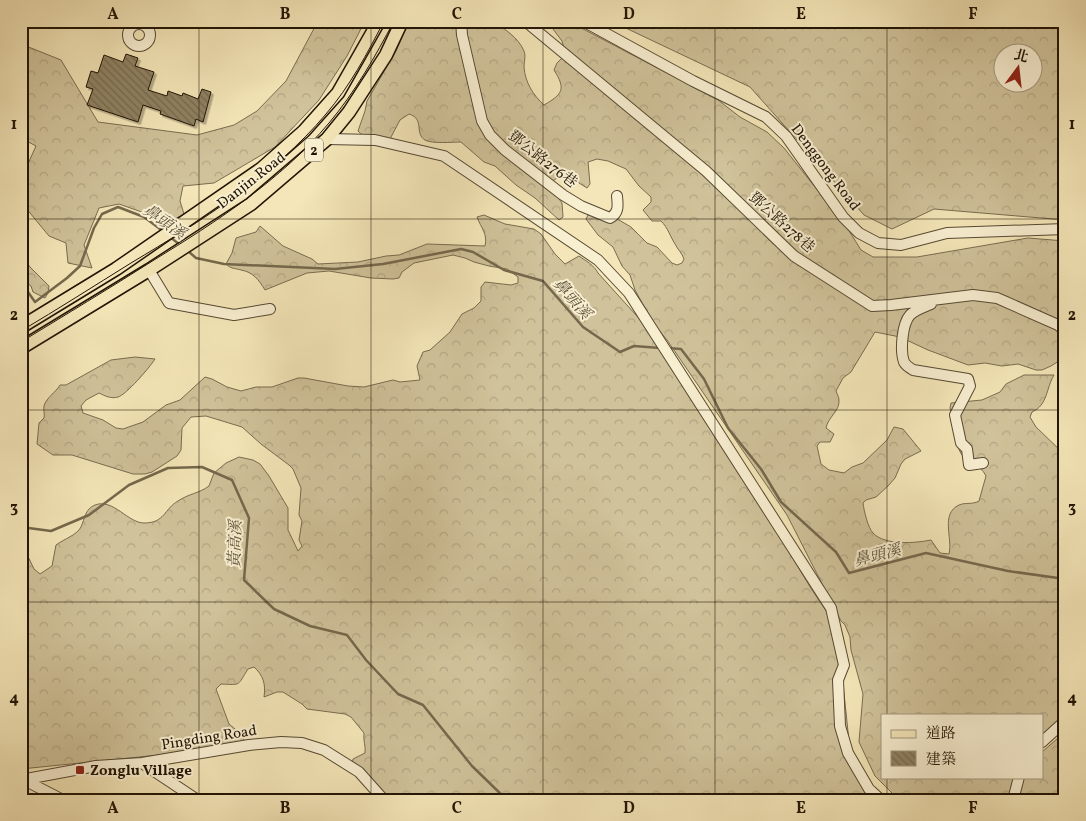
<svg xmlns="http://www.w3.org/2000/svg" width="1086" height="821" font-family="Vollkorn,'Noto Serif TC',serif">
<defs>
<pattern id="forest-crowns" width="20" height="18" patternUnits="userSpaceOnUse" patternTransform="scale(1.25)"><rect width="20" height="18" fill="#d0c29a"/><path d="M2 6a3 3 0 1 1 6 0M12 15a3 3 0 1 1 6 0" fill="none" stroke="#b2a683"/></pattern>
<pattern id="building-back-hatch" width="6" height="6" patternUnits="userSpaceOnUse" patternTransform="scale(1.25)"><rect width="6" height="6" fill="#8f8262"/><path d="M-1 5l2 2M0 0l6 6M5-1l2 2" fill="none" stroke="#74694f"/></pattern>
<filter id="shadow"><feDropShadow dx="2.5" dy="2.5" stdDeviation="0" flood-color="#0004"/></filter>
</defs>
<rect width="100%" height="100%" fill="#f4e6b8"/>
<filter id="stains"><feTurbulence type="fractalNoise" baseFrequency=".004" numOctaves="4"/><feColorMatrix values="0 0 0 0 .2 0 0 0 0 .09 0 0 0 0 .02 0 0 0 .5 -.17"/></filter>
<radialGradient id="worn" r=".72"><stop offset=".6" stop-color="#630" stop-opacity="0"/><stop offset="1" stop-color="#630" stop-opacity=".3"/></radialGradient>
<path fill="url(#forest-crowns)" stroke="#796c50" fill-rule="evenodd" d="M318 21H365L347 56 319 100 275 147 214 183 183 186 180 201 184 214 170 222 119 204 99 208 84 245 92 268 68 263 66 243 49 236 21 202V167L27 166 36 146 21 138V44L61 60 98 122 197 135 234 125 257 111 286 81Z
M409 21H494C505 30 518 37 524 51 526 56 524 62 524 67 525 82 533 95 544 105 563 94 566 89 554 70L557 63 566 54 562 41 547 21H568L718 100 740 117 767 132 784 148 846 226 861 250 873 257H917L1028 238 1065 241V357L1051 366 1042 370H1036L1018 364 1002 366 985 363 968 365 928 350 900 337 875 332 851 372 843 378 836 391C837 394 839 397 839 400 840 411 828 417 826 428L834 434 830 442H820L817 446 821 464 829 470 844 473 852 467 863 463 887 440 894 427 903 429 921 451 905 459 901 464 895 478 888 486 876 497 866 500 863 503C864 511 868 528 873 533 885 546 916 543 931 540L940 553 949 554C953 538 940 514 959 505 966 502 972 505 979 501L986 476C980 463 968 465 962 455 955 446 954 420 950 408L951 403 982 400 1000 392 1006 384 1024 375H1054C1046 388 1048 405 1032 412L1030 417 1036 427 1065 455V462L1059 469 1061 473 1065 476V514L1058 520 1060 523 1065 526V719L1042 741V715H882V777H1018L1011 800H899L875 776 859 742 863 694 851 650 850 637 845 625 841 621 787 515 667 340 654 324 635 290 630 275 622 266 613 247 598 235 586 219 588 215 592 213 619 220 631 227 647 243 657 247 672 263 677 265 682 263 684 259C682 253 678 250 675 244 670 236 668 228 661 221H652L643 210 651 202V197L639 186 626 169 608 161 597 159 588 162 590 184 587 188 579 183 574 175C564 172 556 179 548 184L562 203 563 217 559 220 535 198 516 185 495 166 484 162 461 142C452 142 432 144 425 140 414 133 425 119 409 114L400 120 390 139C380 138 364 139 358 131L365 111 367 101 396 51Z
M611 21H1065V220L934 209 892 229 864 215 750 87ZM1034 52V82H1004V52Z
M484 215 505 224 534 229 541 234 555 254 565 264 579 256C586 261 594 265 598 273L664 346 812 590 835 624 838 635 850 751 880 800H383L352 764 353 759 365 753C366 746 363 741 364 733L351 717 345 714 307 709 302 704 283 692H277L264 697C266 684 263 675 254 667L248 669C237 686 242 685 221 684L216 689 229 724 241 734 244 740 238 744 218 749 21 769V542L34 569 40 574 52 566 56 545C64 539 77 535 81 527 85 518 85 509 95 505 113 498 128 523 144 523 165 523 164 509 178 501 188 494 200 493 209 486L214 473 226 463 239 457 253 460 260 464 269 476 288 508V530L298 551 302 546 299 540 302 521 299 515 301 488 293 469 289 465 261 444 242 427 206 416 191 417 182 428 181 450 177 456 152 472 145 474H133L72 455H53L37 444 39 423 44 418C45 414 43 409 44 406 46 398 56 392 60 385H66L111 360 135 357 155 359C150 367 126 395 118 397 111 399 105 396 99 393L86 400 81 406 83 413 103 420 116 428 123 429 143 422 166 405 180 400 205 377 212 379 227 387 241 391 256 387H272L298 378H304L348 386 364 387 393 380 400 382 420 380 417 366 423 352 430 350 450 332 462 314 474 308 481 301V287L485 282 511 285 518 283V277L507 269 489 266 474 262 465 258 453 255 414 263 402 272 399 278 393 279 371 278 329 271 307 273 265 290C259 280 253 272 241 270 234 268 231 269 226 264L232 253 236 238 256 232 260 226 283 246 312 259 318 264 358 262 386 256 399 255 427 244 485 246C488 234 481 228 477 217Z
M21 255 30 267 49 286 48 293 45 298 33 292 31 286 21 279Z
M1065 732V800H1018L1024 777H1042V752Z"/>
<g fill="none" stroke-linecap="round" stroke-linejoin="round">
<path stroke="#75684c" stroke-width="2.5" d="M170 237 179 244
M188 251 196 258 224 264 335 269 383 264 461 249 473 252 504 270 543 281 583 327 620 352 634 346 660 348
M21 282 35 302 67 278 80 266 94 228 102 214 118 207 144 217 164 232
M668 348 681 349 704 379 728 428 761 469 781 502 836 552 849 573 926 553 1008 571 1065 579
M21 527 51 531 89 515 129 485 168 468 202 467 232 480 249 518 244 580 274 609 310 626 347 635 366 660 398 694 423 705 472 766 507 800"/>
</g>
<path fill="url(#building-back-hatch)" stroke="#221505" filter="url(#shadow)" d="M126 54 138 58 135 66 154 72 148 90 167 96 168 91 182 96 183 93 198 99 202 89 211 92 203 122 196 119 194 126 160 114 161 111 143 105 138 122 87 105 93 89 86 87 91 71 98 73 104 55 123 62Z"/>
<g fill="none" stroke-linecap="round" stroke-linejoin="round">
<defs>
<path id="minor" d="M461 21 462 35 482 121 490 135 505 150 563 195 581 206 610 218C619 213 618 206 617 196
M525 21 706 171 794 256 872 306 891 305 973 295 997 298 1058 325 1065 331
M583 21 693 81 766 117 786 136 843 217 859 233 878 243 901 245 947 233 1065 229
M128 35a11 11 0 1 1 22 0a11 11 0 1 1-22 0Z
M327 139 375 140 444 156 598 260 629 293 831 608 844 665 838 680 840 726 848 753 869 789 881 800
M149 270 169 303 234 315 270 309
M931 304C924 307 915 310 910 315 902 324 900 351 904 362 906 366 909 367 913 370L968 379 970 386 955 415 961 443 967 449 969 465 983 463
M1042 742 1065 721
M142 763 193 797 199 800
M21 780 96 766 142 763 249 745 281 742 302 743 324 750 359 772 384 800
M24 780 63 800
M1013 800 1019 777"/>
<path id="major" d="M21 327 116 269 261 169 304 131 338 93 379 21
M21 348 149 270 251 204 327 139 349 112 386 55 402 21"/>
</defs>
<use href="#minor" stroke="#564932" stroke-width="12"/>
<use href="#major" stroke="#221505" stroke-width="15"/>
<use href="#minor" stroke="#f8efd1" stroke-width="10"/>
<use href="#major" stroke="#f4e6b8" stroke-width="12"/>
<path stroke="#221505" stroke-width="1" d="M21 331C58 309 94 286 131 263 201 221 273 177 326 114 350 86 367 54 384 21
M21 342C65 315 110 288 154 260 216 222 281 180 329 123 355 92 375 57 394 21"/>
</g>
<path fill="none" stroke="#221505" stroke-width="1" stroke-opacity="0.55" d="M199 21V800M371 21V800M543 21V800M715 21V800M887 21V715M21 219H1065M21 410H1065M21 602H1065M887 777V800"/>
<rect fill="#8f2418" stroke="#f8efd1" stroke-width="2" x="75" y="765" width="10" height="10" rx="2.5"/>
<g text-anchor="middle" stroke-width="4" stroke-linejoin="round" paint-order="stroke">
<rect fill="#f8efd1" stroke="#625642" stroke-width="1" x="305" y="138.5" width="18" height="23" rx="4"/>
<g font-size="14" font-weight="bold" fill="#221505">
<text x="314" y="155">2</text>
</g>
<g font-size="15" fill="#221505" stroke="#f8efd1">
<text transform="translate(543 159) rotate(38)" y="5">鄧公路276巷</text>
<text transform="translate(826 167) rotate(53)" y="5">Denggong Road</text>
<text transform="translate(251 180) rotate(-38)" y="5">Danjin Road</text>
<text transform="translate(782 222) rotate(42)" y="5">鄧公路278巷</text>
<text transform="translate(209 737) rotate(-9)" y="5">Pingding Road</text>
</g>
<g font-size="15" font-weight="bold" fill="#221505" stroke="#f8efd1" text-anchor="start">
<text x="90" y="775">Zonglu Village</text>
</g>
<g font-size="16" font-style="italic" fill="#61533a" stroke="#f8efd1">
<text transform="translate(165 221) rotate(35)" y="6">鼻頭溪</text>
<text transform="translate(573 298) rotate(49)" y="6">鼻頭溪</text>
<text transform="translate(234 544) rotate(-88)" y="6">黃高溪</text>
<text transform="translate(877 554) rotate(-14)" y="6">鼻頭溪</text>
</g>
</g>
<rect width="1086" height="821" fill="none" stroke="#f4e6b8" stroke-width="55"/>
<rect x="881" y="714" width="162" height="65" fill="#f8efd1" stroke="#a2987f"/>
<rect x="891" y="730" width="25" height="8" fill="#f4e6b8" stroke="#a2987f"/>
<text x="926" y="738" font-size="15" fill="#221505">道路</text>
<rect x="891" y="751" width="25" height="15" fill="url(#building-back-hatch)" stroke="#a2987f"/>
<text x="926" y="764" font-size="15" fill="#221505">建築</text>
<g transform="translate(1018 68) rotate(15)"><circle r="24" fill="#f8efd1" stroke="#a2987f"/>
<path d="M0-4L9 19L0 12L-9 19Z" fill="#8f2418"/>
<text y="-8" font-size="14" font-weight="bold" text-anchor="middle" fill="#221505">北</text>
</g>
<rect x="28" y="28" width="1030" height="766" fill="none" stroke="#221505" stroke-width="2"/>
<g font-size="16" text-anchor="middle" font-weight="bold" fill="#221505">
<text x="113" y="19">A</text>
<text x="285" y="19">B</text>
<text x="457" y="19">C</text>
<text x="629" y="19">D</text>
<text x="801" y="19">E</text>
<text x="973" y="19">F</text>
<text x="14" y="129">1</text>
<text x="1072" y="129">1</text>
<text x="14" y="320">2</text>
<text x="1072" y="320">2</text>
<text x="14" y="512">3</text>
<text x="1072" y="512">3</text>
<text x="14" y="703">4</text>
<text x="1072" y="703">4</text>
<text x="113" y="813">A</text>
<text x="285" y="813">B</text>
<text x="457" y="813">C</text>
<text x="629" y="813">D</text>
<text x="801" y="813">E</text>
<text x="973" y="813">F</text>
</g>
<rect width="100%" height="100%" filter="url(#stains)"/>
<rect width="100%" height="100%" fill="url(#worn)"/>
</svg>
